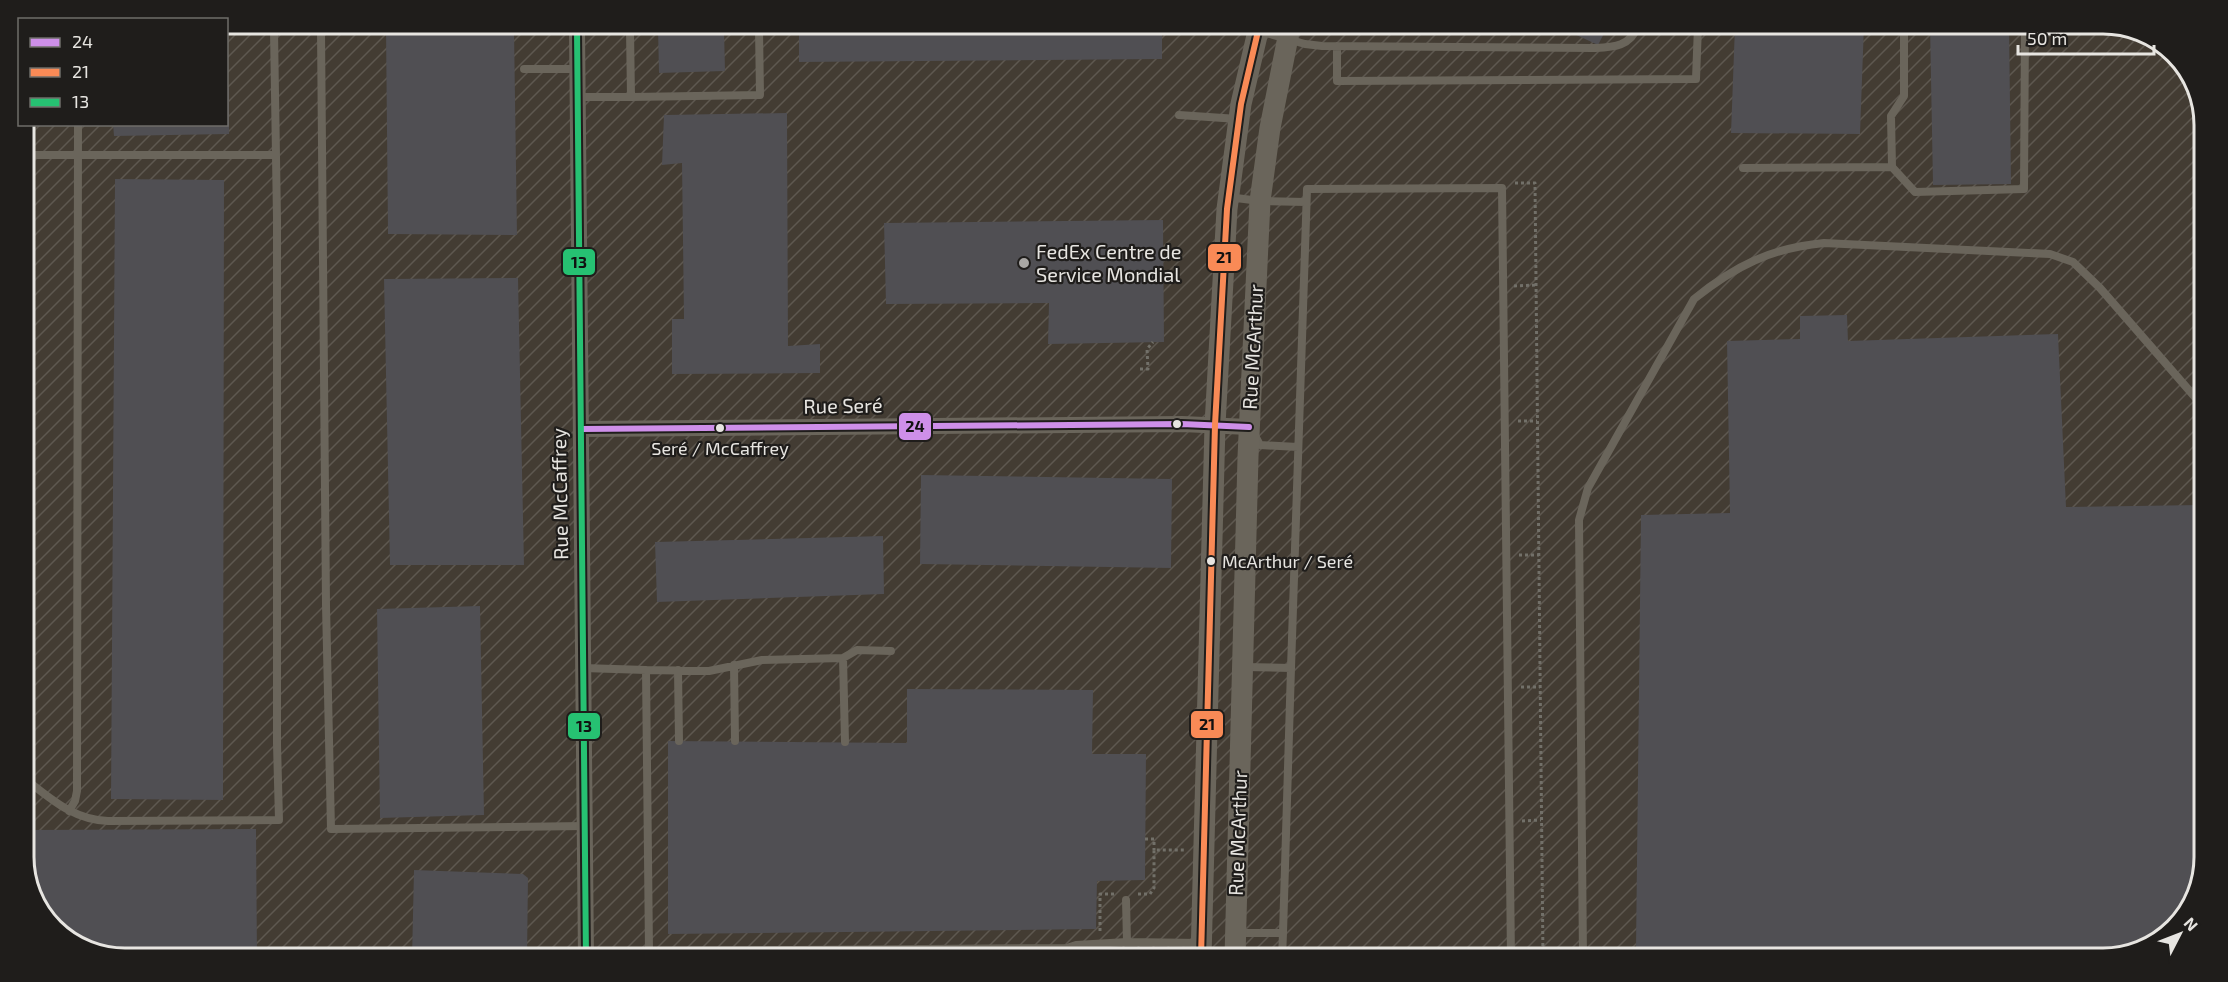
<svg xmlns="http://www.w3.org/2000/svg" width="2228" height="982" font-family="'Exo 2',sans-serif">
<defs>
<pattern id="industrial-furrows" width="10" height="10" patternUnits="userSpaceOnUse" patternTransform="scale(1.5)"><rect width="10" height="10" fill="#433c33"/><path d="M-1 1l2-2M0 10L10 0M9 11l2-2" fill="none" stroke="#5e5850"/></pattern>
</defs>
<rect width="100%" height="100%" fill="#373533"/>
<path fill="url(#industrial-furrows)" d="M2102 24 2141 32 2187 69 2204 119 2196 895 2159 941 2103 958H126L87 950 41 913 24 863V125L226 124 227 31Z"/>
<path fill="#504f53" d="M2009 24 2011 184 1933 185 1930 25Z
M1735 25H1864L1860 134 1731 133Z
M1557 26H1608L1598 45Z
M1162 28V59L799 62V29Z
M658 29H724L725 71 659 73Z
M386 30H514L517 235 388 234Z
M226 88H229V134L114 136 113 124H226Z
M787 113 788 346 820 344V373L672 374V319H684L682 163 662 165 664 115Z
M115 179 224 180 223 800 111 799Z
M1163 220 1164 342 1048 344 1049 303 886 304 884 223Z
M518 278 524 565H390L384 279Z
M1847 315 1848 341 2058 334 2066 507 2200 505 2196 895 2159 941 2103 958H1624L1636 947 1641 515 1730 513 1727 341 1800 339V316Z
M921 475 1172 479 1171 568 920 564Z
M883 536 884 594 657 602 655 542Z
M480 606 484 815 380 818 377 609Z
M907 689 1093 690 1092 754H1146L1145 880 1097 881 1096 929 668 934V741L907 743Z
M256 829 257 958H126L87 950 41 913 24 863V830Z
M414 870 523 874 528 878 527 958H412Z"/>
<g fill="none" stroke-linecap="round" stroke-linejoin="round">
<path stroke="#727069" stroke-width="3" stroke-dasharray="3 3" stroke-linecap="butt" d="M1515 183H1535L1543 958
M1514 286 1536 285
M1140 369H1148L1147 349 1153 342
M1518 421H1537
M1519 555H1539
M1521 687H1540
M1522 821 1541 820
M1145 839H1154V850
M1138 894H1150L1154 888V850H1186
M1100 931V894H1116
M1524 954H1543"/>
<path stroke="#6a655b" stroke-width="8" d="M321 31 326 605 331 829 585 826
M1259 31 1305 44 1322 46 1593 48C1613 47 1630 47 1638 26
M1337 46V81L1696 79 1698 26
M524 69H577
M577 97H631L630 30
M631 97 760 95 759 29
M1179 115 1238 119
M24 155H275
M1892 167 1915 192 2024 189 2025 24
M1743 168 1892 167 1891 116 1904 96V25
M1228 197 1260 201 1306 202
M1254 434 1260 445 1298 447
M843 658 845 742
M734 665 735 741
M583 668 646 670 649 951
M1291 668 1307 189 1502 188 1511 958
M646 670 709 671 762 660 843 658 857 650 891 651
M678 670 679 741
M24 778C50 798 73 820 108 821L279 820 277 744V219L274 31
M69 811 75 801 77 791 78 124
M1126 900 1127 942 1201 943
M1236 933H1283L1291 668 1243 667
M586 957 640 958 649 951 1067 948 1076 945 1127 942
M1282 958 1283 933
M1583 958 1579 520 1588 488 1694 299C1735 266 1771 248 1824 243L2050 254 2073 262 2100 288 2201 404"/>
<path stroke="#6a655b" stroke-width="16" d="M577 30 586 958
M581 429 1182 424 1249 427"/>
<path stroke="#6a655b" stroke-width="21" d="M1201 958 1215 425 1227 209 1241 104 1259 27
M1235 958 1248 457 1260 201 1270 128 1290 27"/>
<defs>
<path id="bus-1" d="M581 429 1182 424 1249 427"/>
<path id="bus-2" d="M1201 958 1215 425 1227 209 1241 104 1259 27"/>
<path id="bus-3" d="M577 30 586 958"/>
</defs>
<use href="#bus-1" stroke="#1f1d1b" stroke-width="10"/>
<use href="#bus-2" stroke="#1f1d1b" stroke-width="10"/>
<use href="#bus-3" stroke="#1f1d1b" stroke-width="10"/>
<use href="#bus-1" stroke="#ce8fe9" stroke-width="6"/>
<use href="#bus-2" stroke="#f98a56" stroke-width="6"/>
<use href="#bus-3" stroke="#26c172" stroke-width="6"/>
</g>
<circle fill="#a9a7a4" stroke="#1f1d1b" stroke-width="2" cx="1024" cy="263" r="6"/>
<g fill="#e7e5e1" stroke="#1f1d1b" stroke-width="2">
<circle cx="1177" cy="424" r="5"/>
<circle cx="720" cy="428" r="5"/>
<circle cx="1211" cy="561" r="5"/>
</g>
<g text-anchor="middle" stroke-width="4.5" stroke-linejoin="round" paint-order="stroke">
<g font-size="18" fill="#e7e5e1" stroke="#1f1d1b">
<text x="720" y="455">Seré / McCaffrey</text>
<text x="1222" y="568" text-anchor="start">McArthur / Seré</text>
</g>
<g font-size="20" fill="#e7e5e1" stroke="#1f1d1b" text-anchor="start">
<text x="1036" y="259">FedEx Centre de<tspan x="1036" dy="23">Service Mondial</tspan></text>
</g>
<g font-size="20" fill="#e7e5e1" stroke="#1f1d1b">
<text transform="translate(1253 347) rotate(-87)" y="7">Rue McArthur</text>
<text transform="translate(843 406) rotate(-1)" y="7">Rue Seré</text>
<text transform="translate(560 494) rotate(-91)" y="7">Rue McCaffrey</text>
<text transform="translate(1238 833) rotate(-88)" y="7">Rue McArthur</text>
</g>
</g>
<path d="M0 0H2228V982H0ZM125 34H2103A91 91 0 0 1 2194 125V857A91 91 0 0 1 2103 948H125A91 91 0 0 1 34 857V125A91 91 0 0 1 125 34Z" fill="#1f1d1b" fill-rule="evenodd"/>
<path fill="none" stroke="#e7e5e1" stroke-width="3" d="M125 34H2103A91 91 0 0 1 2194 125V857A91 91 0 0 1 2103 948H125A91 91 0 0 1 34 857V125A91 91 0 0 1 125 34Z"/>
<g stroke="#1f1d1b" stroke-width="2">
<rect x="1207" y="243" width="35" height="29" rx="6" fill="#f98a56"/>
<rect x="562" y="248" width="34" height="28" rx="6" fill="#26c172"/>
<rect x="898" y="412" width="34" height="29" rx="6" fill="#ce8fe9"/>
<rect x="1190" y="710" width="34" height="29" rx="6" fill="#f98a56"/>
<rect x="567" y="712" width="34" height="28" rx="6" fill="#26c172"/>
</g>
<g font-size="16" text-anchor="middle" font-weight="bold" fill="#111">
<text x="1224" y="263">21</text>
<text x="579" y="268">13</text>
<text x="915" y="432">24</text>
<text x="1207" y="730">21</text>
<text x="584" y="732">13</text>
</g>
<rect x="18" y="18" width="210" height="108" fill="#1f1d1b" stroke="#6f6d6a" stroke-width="1.5"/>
<rect x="30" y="38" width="30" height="9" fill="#ce8fe9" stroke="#6f6d6a" stroke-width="1.5"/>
<text x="72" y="48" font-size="18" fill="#e7e5e1">24</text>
<rect x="30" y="68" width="30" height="9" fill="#f98a56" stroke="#6f6d6a" stroke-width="1.5"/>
<text x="72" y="78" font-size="18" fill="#e7e5e1">21</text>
<rect x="30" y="98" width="30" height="9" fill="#26c172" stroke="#6f6d6a" stroke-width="1.5"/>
<text x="72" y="108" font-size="18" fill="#e7e5e1">13</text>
<g transform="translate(2180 934) rotate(48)" stroke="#1f1d1b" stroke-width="4.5" paint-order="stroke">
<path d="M0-4.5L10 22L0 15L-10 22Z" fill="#e7e5e1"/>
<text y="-9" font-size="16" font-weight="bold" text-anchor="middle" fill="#e7e5e1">N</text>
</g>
<path d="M2018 45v9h136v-9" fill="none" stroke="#e7e5e1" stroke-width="3"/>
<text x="2027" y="45" font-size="18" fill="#e7e5e1" stroke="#1f1d1b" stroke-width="4.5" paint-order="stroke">50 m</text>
</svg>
